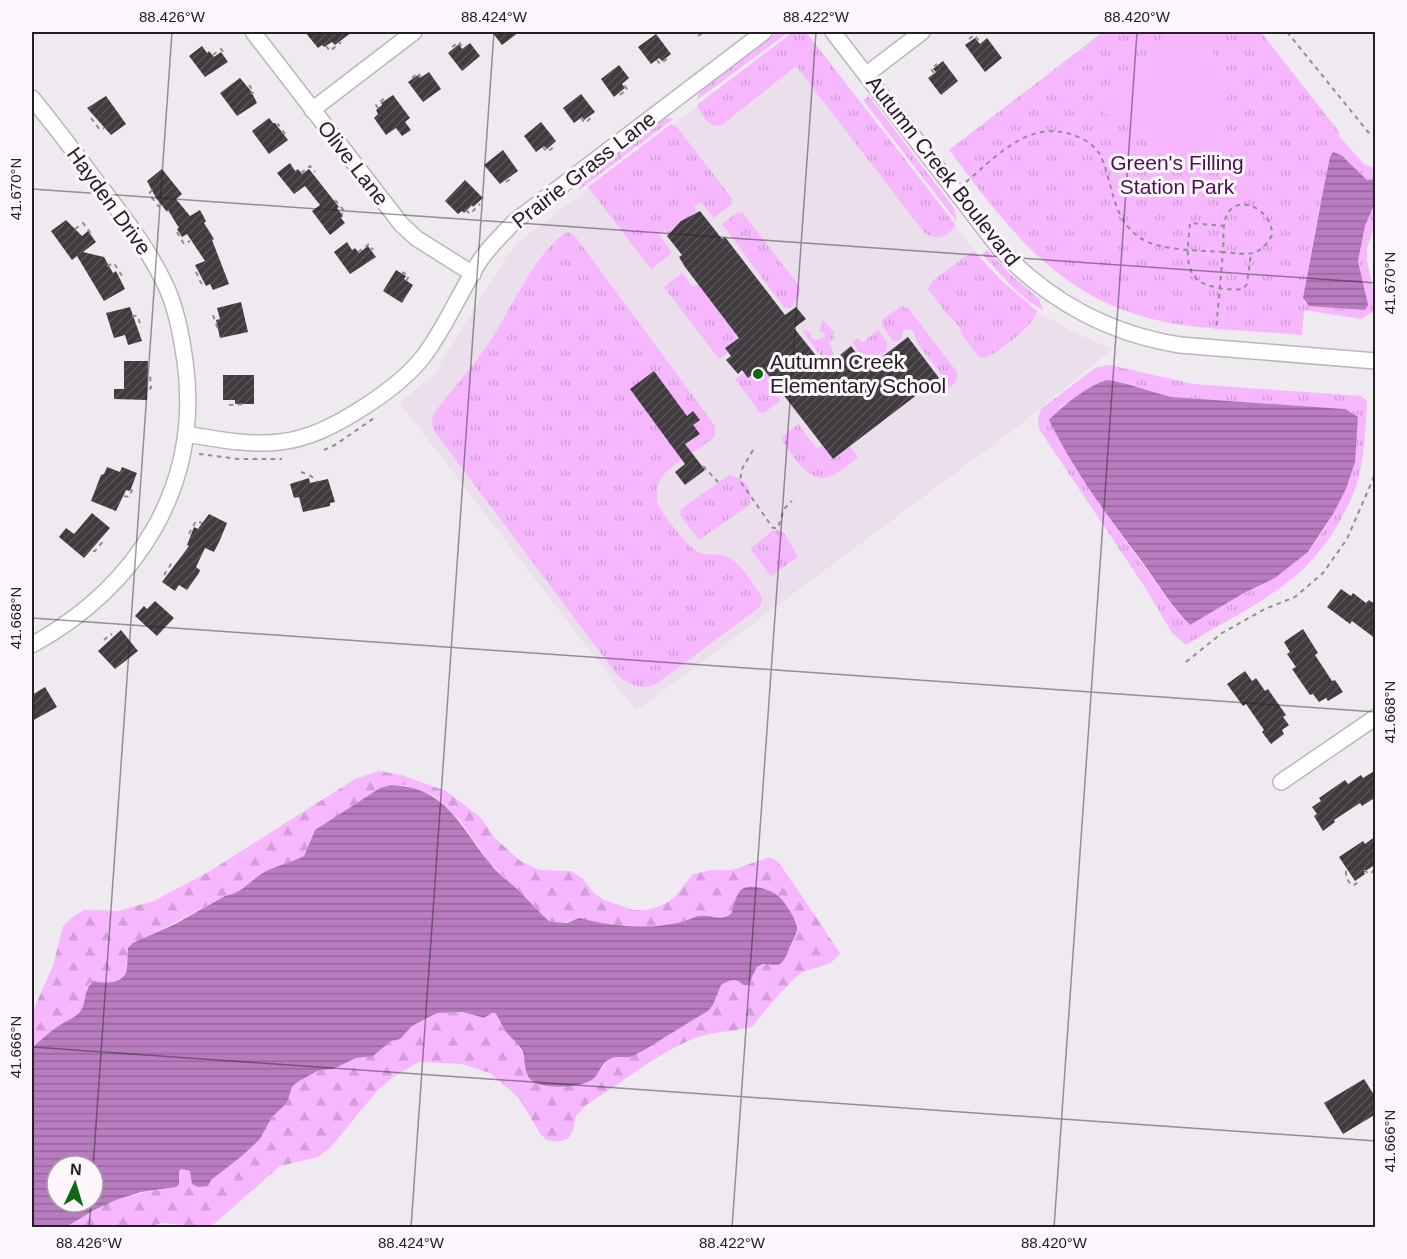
<svg xmlns="http://www.w3.org/2000/svg" width="1407" height="1259" font-family="Helvetica,sans-serif">
<defs>
<pattern id="grass-tufts" width="24" height="20" patternUnits="userSpaceOnUse" patternTransform="scale(1.5)"><rect width="24" height="20" fill="#f6b7fe"/><path d="M3 7l-1-3M5 7V3M7 7l1-3M15 17l-1-3M17 17v-4M19 17l1-3" fill="none" stroke="#d39dd9"/></pattern>
<pattern id="forest-firs" width="22" height="20" patternUnits="userSpaceOnUse" patternTransform="scale(1.5)"><rect width="22" height="20" fill="#f6b7fe"/><path d="M5 1l3.5 6h-7zM16 11l3.5 6h-7z" fill="#d39dd9"/></pattern>
<pattern id="water-rules" width="6" height="5" patternUnits="userSpaceOnUse" patternTransform="scale(1.5)"><rect width="6" height="5" fill="#b97cc1"/><path d="M0 2.5h6" fill="none" stroke="#96659c"/></pattern>
<pattern id="building-hatch" width="6" height="6" patternUnits="userSpaceOnUse" patternTransform="scale(1.5)"><rect width="6" height="6" fill="#3f3b3f"/><path d="M-1 1l2-2M0 6l6-6M5 7l2-2" fill="none" stroke="#585558"/></pattern>
</defs>
<rect width="100%" height="100%" fill="#efeaf0"/>
<path fill="#eadfeb" d="M794 32H806L975 252 1002 281 1037 311 1073 332 1112 349 1025 421 636 711 400 403 425 382 436 371 508 254 521 240Z"/>
<path fill="url(#grass-tufts)" fill-rule="evenodd" d="M777 32H789L697 100 699 93 704 87Z
M793 32H806L956 225C947 238 935 242 923 231L796 66 722 125C709 129 702 116 697 105Z
M1103 32H1261L1340 133 1339 136 1364 164 1375 169V179L1367 180 1338 153 1328 165 1309 263 1304 301 1305 303 1367 300 1358 261 1365 226 1375 203V226L1367 248V261L1375 298 1373 312 1361 319 1304 310 1302 335C1260 331 1210 330 1170 323 1060 302 1012 233 949 150Z
M869 96 954 208 957 222 863 100Z
M666 118 673 119 579 190 585 178 657 122Z
M671 124 677 127 733 200 731 202 732 204 714 218 701 202 694 207 697 212 681 221 668 234 665 230 659 234 672 253 651 269 588 187Z
M738 212 740 214 742 212 801 288 798 298 791 308H785L783 306 722 224Z
M568 232 575 236 715 426V436C701 450 672 463 661 478 657 484 656 494 657 501 659 511 690 550 700 553 711 556 722 552 731 559 743 566 752 583 760 594 765 605 757 609 749 615L656 684C641 691 630 685 618 676L435 432 432 425 433 415C451 389 473 368 490 341 510 312 537 248 568 232Z
M987 250 1010 274 1039 299 1043 310C1021 299 998 272 982 254Z
M975 252 1002 281 1037 311C1035 325 999 352 985 358L979 357 963 336 959 326 946 313 928 289 932 281 970 253Z
M682 273 693 287 698 284 739 338 725 348 728 352 719 359 664 287Z
M901 306 909 309 957 372C960 384 945 390 936 397L931 390 941 381 942 375 918 344 913 331 909 329 903 331 901 340 893 341 881 324 883 322 882 320Z
M823 320 835 333 833 335 835 337 829 342 836 359 828 365 803 332V329L811 333V338L816 340 825 337V334L819 331Z
M878 330 887 342V350L877 358 858 352 853 342 858 338 862 343Z
M1110 365 1193 384 1361 396 1367 401C1366 426 1364 460 1357 483 1348 512 1324 551 1301 571 1267 602 1224 621 1186 645L1172 633 1146 589 1039 429 1038 419 1041 409 1097 367ZM1123 383 1146 392 1172 397 1345 409 1333 514 1321 534 1308 552 1275 578 1244 593 1190 625 1177 612 1112 522 1057 436 1060 407 1074 400Z
M762 367 783 394 778 397 780 401 764 413H760L735 379 744 373 748 377Z
M798 424 817 449 822 445 832 459 850 446 858 457C850 463 841 472 831 476 809 486 793 455 782 440L783 436Z
M729 475C745 477 754 489 749 505L699 540 680 515 681 509Z
M778 530 784 533 798 557 771 576 750 549 772 531Z"/>
<path fill="url(#forest-firs)" d="M379 771 401 775 446 791 480 817 495 838 519 860 539 870 571 871 583 879 594 893 604 900 633 910H647L663 905 675 897 693 874 712 870H732L770 857 778 862 787 874 840 953C833 966 816 967 803 972 795 975 759 1017 752 1027 732 1032 712 1031 693 1039 654 1055 622 1083 586 1105L576 1116 573 1130 568 1139 558 1142 547 1140 541 1135 519 1098 490 1073 462 1064 419 1062 393 1077 377 1091 331 1147 318 1157 280 1166 214 1224 201 1227 164 1223 141 1228 66 1227C97 1202 137 1192 176 1187L179 1172 181 1169 190 1171 191 1176 211 1180 242 1156 260 1139 272 1117 287 1103 292 1087 296 1083 319 1070 356 1058 373 1055 391 1041 400 1038 412 1026 437 1013 463 1012 479 1017 491 1013H495L499 1018 501 1026 517 1042 525 1060 545 1085C568 1086 582 1090 600 1071 603 1068 605 1063 608 1060L682 1025 708 1011 713 1005 721 985 734 979H750C755 971 758 963 769 964 777 956 794 944 797 932 798 924 783 900 777 895 772 892 765 890 759 888L733 908 731 914C716 924 709 914 695 917 689 918 684 922 678 923 647 930 616 927 586 920 573 917 565 926 550 922L489 862 459 819 434 796 404 785H391L380 788 315 830 304 856C290 863 273 866 261 874 248 883 241 893 225 896 193 914 159 929 128 948 127 955 128 962 128 968 126 985 103 984 90 983L87 988 84 1007 77 1015 58 1026 32 1048V1013L53 966 63 926 74 916 84 910 118 911 154 901 210 871 355 779Z"/>
<path fill="#f6b7fe" d="M1167 32H1200C1236 78 1237 136 1202 183L1115 117 1105 114 1101 107 1105 100 1114 97Z"/>
<path fill="url(#water-rules)" fill-rule="evenodd" d="M1333 152 1341 155 1367 180 1375 179V203L1365 226 1358 261 1367 300 1368 305 1365 310 1309 306 1303 298 1324 186 1330 157Z
M1109 380C1131 384 1150 392 1172 397L1345 409 1358 417 1355 462 1346 489 1333 514 1308 552 1275 578 1244 593 1190 625C1172 607 1158 584 1143 563 1109 518 1074 471 1049 420 1061 407 1092 382 1109 380Z
M391 785C445 787 459 824 488 861 497 873 510 882 521 893 531 903 540 913 550 922L567 923 579 918C611 926 644 930 677 923 685 922 692 917 699 916 712 914 719 922 731 914 734 906 735 895 742 889 751 883 770 890 777 895 785 901 795 918 797 927 798 934 791 942 789 949 781 968 781 965 763 964L757 967 748 985H743C736 977 730 980 721 985L713 1005 708 1011C683 1025 658 1043 633 1056 626 1059 617 1055 610 1059 602 1062 600 1073 593 1079 582 1088 542 1090 531 1080 523 1072 526 1059 522 1050 517 1041 509 1037 504 1029 500 1024 500 1018 495 1013H491L484 1018 463 1012 437 1013 412 1026 400 1039 391 1041 373 1056 356 1058 333 1069 319 1070 296 1083 292 1087 287 1103 272 1117 260 1139 242 1156 211 1180 208 1186 198 1187 192 1184 190 1171 181 1169 179 1172V1184L176 1187 141 1192 116 1200 94 1210 66 1227H32V1048C40 1041 48 1033 57 1027 64 1022 72 1019 78 1014 88 1005 82 989 94 981 104 984 125 984 127 969 128 962 127 955 128 948L133 943 175 924 225 896C241 893 248 883 261 874 273 866 290 863 304 856L315 830 380 788ZM57 1166H93V1202H57Z"/>
<path fill="url(#building-hatch)" d="M305 32H352L335 45 332 42 324 47 322 45 318 48Z
M492 32H519L502 45Z
M656 34 671 54 662 61 659 58 651 64 638 47Z
M975 38 980 44 987 38 1002 58 985 72 965 45Z
M470 43 480 56 462 71 448 53 459 44 462 49Z
M202 46 207 53 209 51 214 57 221 52 228 62 205 77 189 56Z
M943 61 958 81 941 95 928 78 936 72 933 69Z
M619 65 629 78 622 84 625 88 614 97 601 79Z
M429 72 441 89 423 102 408 82 418 75 420 78Z
M240 78 251 91 257 103 237 116 220 93Z
M581 94 595 112 584 120 582 117 574 123 563 108Z
M393 95 410 118 405 122 411 130 402 136 396 128 386 135 374 118 378 114 376 110 382 105 381 103Z
M106 96 126 124 111 135 87 108Z
M269 118 273 123H275L288 140 269 154 252 131Z
M541 122 556 141 547 149 544 146 536 152 524 136Z
M503 150 518 171 500 184 484 165Z
M290 163 295 171 298 169 302 174 309 169 339 207 337 208 343 216 341 218 345 223 330 235 312 211 320 205 305 186 294 194 277 173Z
M162 169 182 194 176 199 190 216 200 210 206 221 204 223 214 239 212 240 229 284 213 290 210 284 206 286 195 265 205 261 187 234 182 237 177 229 179 228 168 210 167 212 156 198 147 181Z
M465 180 483 198 473 207 472 205 464 213 462 211 458 214 445 201Z
M700 211 722 239 725 237 785 315 796 307 806 319 794 328 829 372 844 360 840 355 851 346 863 362 870 357 874 363 908 337 939 378 833 459 762 367 748 378 742 370 738 374 726 360 731 356 725 348 739 338 685 267 679 257 682 255 667 236 681 221Z
M66 220 82 236 88 231 96 242 83 252 104 257 113 273 116 271 125 289 104 301 77 256 72 260 51 231Z
M347 242 352 250 355 248 359 253 368 246 376 257 350 274 334 252Z
M396 270 406 276 404 279 413 285 402 303 383 291Z
M241 302 248 332 220 338 216 320 220 319 217 308Z
M130 307 142 341 128 345 125 335 114 338 106 313Z
M124 361H148L147 400 114 399V389H124Z
M654 371 687 416 693 411 700 420 693 425 700 434 685 444 705 470 685 485 675 472 685 464 630 389Z
M223 375H254V404H235V400H223Z
M107 467 120 472 122 467 137 473 130 491 126 490 116 511 91 501 101 475 104 474Z
M309 478 310 483 328 479 335 502 330 503V506L303 512 299 497 294 498 290 484Z
M92 513 110 528 84 558 59 537 66 528 74 534Z
M209 514 227 523 220 540 214 552 205 548 196 567 200 570 199 573 187 590 179 585 175 591 162 582 189 546 187 545 194 527 198 529 200 526Z
M1341 589 1351 596 1353 593 1366 603 1369 600 1376 605V639L1352 621 1350 624 1327 607Z
M155 601 174 618 157 636 135 616 144 606 147 609Z
M1303 629 1318 653 1315 655 1332 681 1335 680 1343 692 1328 701 1326 698 1319 702 1313 694 1310 695 1292 669 1296 667 1287 654 1290 652 1284 642Z
M121 630 138 651 115 669 98 651Z
M1245 671 1252 681 1256 678 1265 691 1268 689 1286 715 1283 717 1289 725 1282 730 1284 734 1271 744 1262 732 1264 730 1246 704 1243 706 1227 684Z
M45 687 57 707 32 721V695Z
M1376 770V797L1362 806 1360 803 1334 820 1335 822 1323 831 1314 816 1317 814 1312 807 1321 801 1319 798 1345 780 1348 784 1361 775 1363 778Z
M1376 836V864L1364 872 1365 874 1355 881 1339 857 1363 841 1365 844Z
M1364 1079 1376 1098V1114L1343 1134 1324 1103Z"/>
<g fill="none" stroke-linecap="round" stroke-linejoin="round">
<defs>
<path id="minor" d="M253 32 401 224 416 238 473 274
M833 32 1000 249C1048 301 1110 334 1180 345L1376 361
M867 74 922 32
M32 98C53 124 73 150 93 177 119 211 145 243 164 282 176 306 181 334 185 361 202 486 138 586 32 645
M312 110 414 32
M186 434C266 448 297 451 367 405 387 392 408 376 423 357 446 327 460 291 481 259 490 246 503 234 514 222L764 32
M1281 782 1376 717"/>
</defs>
<use href="#minor" stroke="#bbb6bc" stroke-width="18"/>
<path stroke="#918d91" stroke-width="2" stroke-dasharray="4.5 4.5" stroke-linecap="butt" d="M1287 32 1368 132 1376 136
M698 36 704 32
M969 39 974 35 981 43
M326 46 330 51 341 42
M452 47 459 42 463 48
M213 55 221 49 226 55
M657 60 660 64 668 58
M934 73 931 69 937 64
M412 78 418 73 421 77
M249 85 254 92 251 94
M620 95 627 89 623 83
M378 108 376 105 386 97
M91 118 100 130 104 128
M581 118 585 123 591 118
M277 125 278 124 285 134
M543 147 547 152 554 147
M301 173 310 166 315 172
M506 182 512 178 511 176
M966 182C998 155 1030 118 1076 136 1087 140 1098 148 1102 159 1114 188 1112 220 1142 239 1161 251 1200 250 1223 252 1224 241 1222 224 1227 214 1241 192 1273 212 1272 235 1259 259 1246 254 1223 252L1216 330
M152 190 149 194 159 207
M335 200 345 212 342 214
M466 210 470 214 480 204
M1225 226 1190 223C1188 250 1180 281 1215 287 1224 289 1233 290 1243 289L1247 284 1251 254
M75 229 83 223 93 236
M177 232 184 244 190 241
M358 252 369 244 373 250
M107 266 114 263 122 276
M196 272 201 283 205 284
M402 272 409 276 406 281
M213 315 218 330
M132 316H138L141 328
M149 389 151 388 150 374
M229 405 245 404
M324 450 335 445 374 418
M753 450 742 469 740 481 773 528H778L784 509 792 501
M199 454 239 459H282
M703 466 718 482
M301 472 311 476 317 481
M124 496 129 497 134 486
M189 534 196 521 202 523
M93 551H95L105 539
M164 575 171 564H175
M104 640 111 634 112 635
M1186 662 1222 633 1265 609 1295 597 1323 573 1347 539 1376 472
M1364 870 1369 874 1374 871
M1346 871V877L1351 885H1354L1361 880"/>
<use href="#minor" stroke="#fff" stroke-width="15"/>
</g>
<path fill="none" stroke="#222022" stroke-width="1.5" stroke-opacity="0.45" d="M32 189 1376 283M32 618 1376 712M32 1047 1376 1141M93 1168 172 32M89 1228 91 1202M411 1228 494 32M732 1228 816 32M1054 1228 1137 32"/>
<circle fill="#0e680f" stroke="#fdf7fd" stroke-width="2" cx="758" cy="374" r="6"/>
<g text-anchor="middle" stroke-width="6" stroke-linejoin="round" paint-order="stroke">
<g font-size="21" fill="#222022" stroke="#fdf7fd">
<text transform="translate(353 163) rotate(52)" y="7">Olive Lane</text>
<text transform="translate(584 170) rotate(-38)" y="7">Prairie Grass Lane</text>
<text transform="translate(943 171) rotate(52)" y="7">Autumn Creek Boulevard</text>
<text transform="translate(109 201) rotate(54)" y="7">Hayden Drive</text>
</g>
<g font-size="21" fill="#4a1152" stroke="#fdf7fd">
<text x="1177" y="170">Green's Filling<tspan x="1177" dy="24">Station Park</tspan></text>
</g>
<g font-size="21" fill="#222022" stroke="#fdf7fd" text-anchor="start">
<text x="770" y="369">Autumn Creek<tspan x="770" dy="24">Elementary School</tspan></text>
</g>
</g>
<rect width="1407" height="1259" fill="none" stroke="#fdf7fd" stroke-width="66"/>
<g transform="translate(75 1184) rotate(4)"><circle r="28" fill="#fdf7fd" stroke="#a5a1a5" stroke-width="1.5"/>
<path d="M0-4.5L10 22L0 15L-10 22Z" fill="#0e680f"/>
<text y="-9" font-size="16" font-weight="bold" text-anchor="middle" fill="#222022">N</text>
</g>
<rect x="33" y="33" width="1341" height="1193" fill="none" stroke="#222022" stroke-width="2"/>
<g font-size="15" text-anchor="middle" fill="#222022">
<text x="172" y="22">88.426°W</text>
<text x="494" y="22">88.424°W</text>
<text x="816" y="22">88.422°W</text>
<text x="1137" y="22">88.420°W</text>
<text transform="translate(16 189) rotate(-90)" y="5">41.670°N</text>
<text transform="translate(1390 283) rotate(-90)" y="5">41.670°N</text>
<text transform="translate(16 618) rotate(-90)" y="5">41.668°N</text>
<text transform="translate(1390 712) rotate(-90)" y="5">41.668°N</text>
<text transform="translate(16 1047) rotate(-90)" y="5">41.666°N</text>
<text transform="translate(1390 1141) rotate(-90)" y="5">41.666°N</text>
<text x="89" y="1248">88.426°W</text>
<text x="411" y="1248">88.424°W</text>
<text x="732" y="1248">88.422°W</text>
<text x="1054" y="1248">88.420°W</text>
</g>
</svg>
